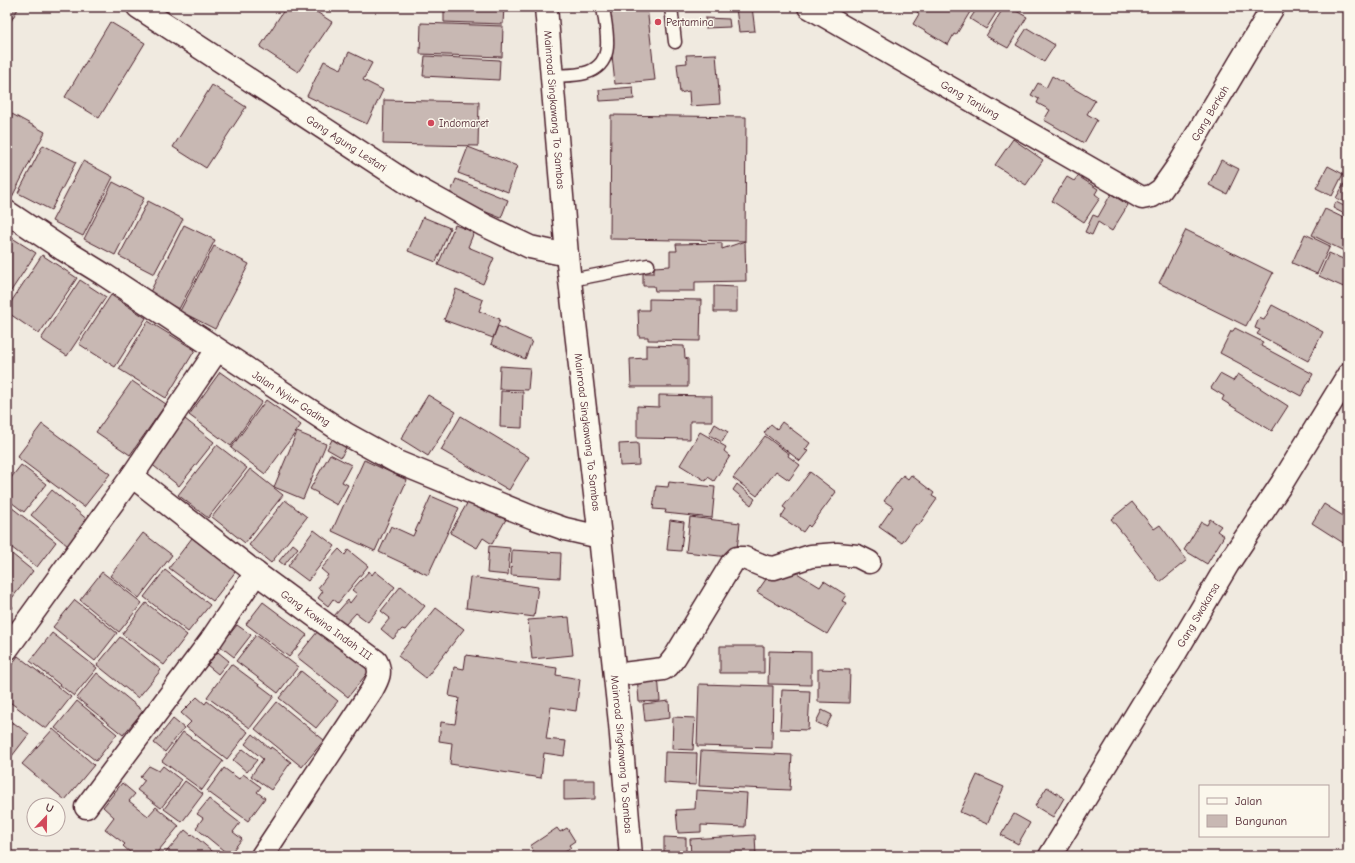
<svg xmlns="http://www.w3.org/2000/svg" width="1355" height="863" font-family="'Comic Neue',sans-serif">
<rect width="100%" height="100%" fill="#f0eae0"/>
<filter id="ink" filterUnits="userSpaceOnUse"><feTurbulence type="fractalNoise" baseFrequency=".025" numOctaves="2"/><feDisplacementMap in="SourceGraphic" scale="8" xChannelSelector="R" yChannelSelector="G"/><feConvolveMatrix kernelMatrix="1 2 1 2 8 2 1 2 1" color-interpolation-filters="sRGB"/></filter>
<g filter="url(#ink)">
<path fill="#c8b8b3" stroke="#4a1f2b" d="M7 7H19L7 28Z
M286 7H309L332 22 298 72 260 47Z
M444 7H504L503 24 444 22Z
M607 7H647L655 80 615 84Z
M752 7 755 31 739 32 736 8Z
M919 7H973L956 35 954 34 948 45 913 24 919 14 916 11Z
M978 7H993L998 10 986 29 970 19Z
M1004 7H1009L1027 17 1008 48 986 36Z
M705 18 729 19 730 27 705 28Z
M110 22 145 43 99 118 65 97Z
M421 23 503 26 502 57 420 54Z
M1027 28 1055 45 1044 62 1016 45Z
M349 52 372 63 363 80 383 90 367 124 307 96 324 61 341 69Z
M716 54 720 104 690 106 689 91 680 93 677 64 687 63 686 55Z
M425 56 500 60 499 80 423 76Z
M1052 76 1095 101 1087 114 1097 120 1084 143 1044 120 1050 110 1037 103 1039 99 1031 95 1038 83 1046 88Z
M212 85 246 107 206 168 173 147Z
M633 87 634 99 600 101 599 90Z
M384 100 479 102 478 146 383 144Z
M12 114 45 132 11 199 7 197V124Z
M611 115 746 117 745 241 610 239Z
M1013 139 1043 160 1026 185 995 165Z
M43 145 76 162 51 210 18 193Z
M468 147 517 166 508 192 458 173Z
M1221 160 1239 169 1227 194 1209 185Z
M83 161 113 177 83 236 52 221Z
M1328 166 1343 174 1332 196 1316 188Z
M1078 176 1098 189 1095 194 1100 198 1084 222 1052 201 1067 177 1074 181Z
M456 179 508 200 501 218 449 197Z
M1347 179H1348V204L1336 198Z
M113 182 144 198 115 255 84 239Z
M1111 194 1128 205 1112 231 1098 222 1092 235 1085 232 1093 215 1098 217Z
M148 201 183 219 154 274 119 256Z
M1336 202 1348 208V216L1333 208Z
M1325 209 1348 220V253L1312 235Z
M423 217 450 228 436 262 408 251Z
M184 225 215 240 179 309 149 294Z
M455 225 474 232 468 247 494 258 483 284 438 265Z
M1186 230 1273 273 1246 326 1159 283Z
M1305 234 1330 246 1317 274 1292 263Z
M9 236 36 253 11 291 7 289V239Z
M745 241 746 281 695 282V291H655L654 286H643V273H654V267L670 266V251H677L676 244 722 243V249Z
M214 246 249 264 215 329 180 311Z
M1329 253 1348 261V289L1319 276Z
M42 255 77 278 39 334 7 312V308Z
M80 280 106 297 67 356 41 339Z
M714 286 737 287V312H714Z
M456 289 483 300 479 311 500 319 493 338 444 320Z
M111 295 146 318 115 367 79 344Z
M649 299 701 300 700 341 648 340V337H639L638 310H649Z
M1272 305 1323 332 1308 361 1257 334 1260 330 1255 328 1259 318 1264 320Z
M148 321 195 350 166 398 119 369Z
M498 326 532 341 525 359 491 344Z
M1235 328 1263 342 1261 346 1313 374 1301 396 1220 353 1231 331H1233Z
M646 345 684 346 685 358 688 359V387H631L630 359 646 358Z
M500 366 530 368 528 390 499 389Z
M220 372 262 402 231 446 189 415Z
M1220 374 1233 381 1238 374 1288 406 1272 431 1222 400 1224 396 1211 388Z
M132 381 166 404 130 455 96 432Z
M501 391 523 392 522 428 500 427Z
M428 395 456 412 428 456 401 439Z
M659 395 712 396V421H690V439L637 438V406L659 407Z
M266 400 301 425 265 474 231 448Z
M461 416 529 457 509 490 441 450Z
M185 419 214 442 179 486 150 463Z
M782 422 810 443 805 450 808 451 800 461 764 433 771 424 777 429Z
M42 424 110 474 84 507 17 457Z
M715 424 728 432 722 442 709 435Z
M297 432 326 444 303 499 274 487Z
M700 432 726 447 724 451 730 456 714 481 708 477 706 481 680 465Z
M765 436 789 454 788 456 800 465 789 480 776 471 757 496 733 478Z
M333 438 347 446 341 457 327 449Z
M638 443 639 465 620 466 619 444Z
M217 445 247 468 208 518 178 495Z
M330 454 351 465 342 482 348 485 337 505 317 494 318 493 310 489Z
M364 460 407 480 375 551 332 531Z
M21 465 46 484 24 512 7 499V483Z
M250 469 283 495 245 543 212 517Z
M810 472 836 492 810 527 808 525 803 532 781 517 786 509 783 507Z
M903 475 908 479 911 475 934 493 932 496 937 499 919 525 916 524 902 543 879 527 893 507 884 501Z
M669 482 715 487 712 518 665 513 666 510 653 509 656 486 668 487Z
M737 484 755 499 751 505 733 490Z
M52 490 89 521 68 546 31 515Z
M473 493 509 514 492 544 483 538 477 548 450 533Z
M431 496 459 508 428 575 379 552 391 526 413 536Z
M285 500 307 517 271 563 249 545Z
M1132 502 1154 529 1160 525 1187 560 1160 582 1132 546H1133L1111 519Z
M1324 504 1348 519V546L1312 523Z
M11 507 56 542 37 567 7 544V512Z
M690 517 740 523 736 558 686 552Z
M1210 519 1221 526 1217 531 1224 536 1207 564 1184 550 1201 522 1207 525Z
M670 520 684 522 681 551 667 550Z
M314 530 335 546 308 581 288 566Z
M143 533 172 555 139 598 110 576Z
M192 538 236 571 213 601 169 568Z
M293 544 298 548 284 565 279 561Z
M489 546 510 548 508 575 487 573Z
M339 549 345 555 348 550 368 566 338 603 333 599 328 606 318 598 323 591 318 588 328 575 321 569Z
M7 550 33 571 9 602 7 600Z
M512 550 561 553 560 578 511 575Z
M787 567 820 587 824 581 846 595 842 601 846 603 827 634 757 592 771 572 780 578Z
M165 570 210 605 188 632 144 597Z
M369 571 372 575 375 571 395 587 368 622 356 613 345 625 334 616 348 600 350 603 357 594 352 590Z
M102 572 142 603 119 632 80 600Z
M470 577 538 587 534 617 466 608Z
M401 586 425 606 405 630 402 629 393 639 381 629 390 618 381 611Z
M75 600 117 633 95 661 53 627Z
M7 602 13 607 7 615Z
M263 602 307 635 289 657 246 624Z
M146 603 187 635 164 665 122 634Z
M436 608 464 629 426 678 398 656Z
M569 617 573 655 532 659 528 620Z
M237 625 251 635 234 657 220 646Z
M322 626 373 666 348 697 297 657Z
M52 633 97 668 74 696 30 661Z
M256 635 298 667 278 693 236 661Z
M120 637 161 670 138 698 97 665Z
M720 646H764V673H720Z
M769 651 811 652V685L768 684Z
M218 652 229 661 218 674 207 665Z
M466 655 557 668 556 675 580 679 576 711 551 707 546 739 566 741 564 756 544 753 541 778 450 764 452 743 439 741 441 722 455 724 459 698 449 696 454 667 464 669Z
M18 656 71 697 46 729 7 700V671Z
M231 664 274 696 250 728 207 697Z
M818 669 850 670 849 703 818 702Z
M301 671 338 701 316 728 279 698Z
M97 673 143 711 123 735 77 698Z
M658 674 660 701 639 702 637 675Z
M699 684 773 686 772 748 697 746Z
M782 690 810 691 808 730 780 729Z
M197 697 205 704 207 701 248 732 227 759 186 727 191 722 181 713Z
M77 701 117 734 96 761 55 728Z
M669 701 670 718 645 721 643 704Z
M277 702 324 740 302 767 255 729Z
M822 710 832 715 826 727 816 722Z
M673 717 695 718 693 750 672 749Z
M7 718 29 734 12 756 7 752Z
M173 719 184 728 165 752 154 743Z
M53 729 94 765 65 800 22 764Z
M183 732 223 761 202 790 162 761Z
M253 734 270 749 271 747 291 762 271 790 251 776 263 759 245 744Z
M243 749 257 760 247 772 233 760Z
M701 751 792 755 790 790 699 786Z
M665 752 697 753 696 785 664 783Z
M149 766 159 771 163 766 181 780 178 786 161 808 137 790 145 780 140 777Z
M224 768 239 779 243 774 261 787 257 792 265 798 248 821 207 791Z
M977 775 1004 787 987 824 960 812Z
M564 780H595V799L564 800Z
M185 781 203 794 182 822 164 809Z
M122 783 135 794 129 801 148 816 156 807 179 826 154 856H134L123 846 125 844 105 829 114 817 103 807Z
M1047 787 1064 798 1053 817 1035 806Z
M696 790 747 793 745 827 701 825V832L678 833 676 810 695 809Z
M209 799 240 823 233 832 242 839 229 855 196 828 203 818 197 814Z
M1014 814 1030 823 1018 844 1001 835Z
M557 828 560 832 567 828 575 841 569 845 571 848 559 856H537L530 846Z
M185 830 191 835 192 834 218 856H163Z
M755 835 756 856H691L690 839Z
M664 837 686 838V856H664Z"/>
<g fill="none" stroke-linecap="round" stroke-linejoin="round">
<defs>
<path id="lane" d="M671 7 675 42
M551 76C562 75 575 76 585 73 617 64 606 31 603 7
M571 280 648 265"/>
<g id="street">
<path id="s1" d="M138 7 406 182 484 225 530 247 567 255"/>
<path id="s2" d="M809 7 1142 198 1152 196 1161 190 1180 163 1273 7"/>
<path id="s3" d="M7 212 64 250 103 274 346 434 397 462 534 518 565 529 600 537"/>
<path id="s4" d="M132 476 256 573 376 661C382 672 378 679 372 690L262 856"/>
<path d="M7 649 132 476 217 350"/>
<path d="M615 675 663 669 668 666 675 657 732 563 737 558H744L766 567 774 568 811 556 837 554 857 556 869 562"/>
<path d="M86 807 211 640 256 573"/>
<path id="s5" d="M1050 856 1155 684 1170 662 1228 564 1282 483 1348 375"/>
</g>
<g id="primary">
<path id="s6" d="M546 7 567 255 600 537 620 723 631 856"/>
</g>
</defs>
<use href="#lane" stroke="#4a1f2b" stroke-width="15"/>
<use href="#street" stroke="#4a1f2b" stroke-width="25"/>
<use href="#primary" stroke="#4a1f2b" stroke-width="25"/>
<use href="#lane" stroke="#fbf7ec" stroke-width="12"/>
<use href="#street" stroke="#fbf7ec" stroke-width="22"/>
<use href="#primary" stroke="#fbf7ec" stroke-width="22"/>
</g>
</g>
<g fill="#d1495b" stroke="#fbf7ec" stroke-width="1.5">
<circle cx="658" cy="22" r="4"/>
<circle cx="431" cy="123" r="4"/>
</g>
<g text-anchor="middle" stroke-width="3" stroke-linejoin="round" paint-order="stroke">
<g font-size="11" fill="#4a1f2b" stroke="#fbf7ec" text-anchor="start">
<text x="666" y="26">Pertamina</text>
<text x="439" y="127">Indomaret</text>
</g>
<g font-size="11" fill="#4a1f2b" stroke="#fbf7ec">
<text dy="4" stroke="none"><textPath href="#s2" startOffset="186">Gang Tanjung</textPath></text>
<text dy="4" stroke="none"><textPath href="#s6" startOffset="103">Mainroad Singkawang To Sambas</textPath></text>
<text dy="4" stroke="none"><textPath href="#s2" startOffset="496">Gang Berkah</textPath></text>
<text dy="4" stroke="none"><textPath href="#s1" startOffset="249">Gang Agung Lestari</textPath></text>
<text dy="4" stroke="none"><textPath href="#s3" startOffset="340">Jalan Nyiur Gading</textPath></text>
<text dy="4" stroke="none"><textPath href="#s6" startOffset="427">Mainroad Singkawang To Sambas</textPath></text>
<text dy="4" stroke="none"><textPath href="#s5" startOffset="283">Gang Swakarsa</textPath></text>
<text dy="4" stroke="none"><textPath href="#s4" startOffset="245">Gang Kowina Indah III</textPath></text>
<text dy="4" stroke="none"><textPath href="#s6" startOffset="751">Mainroad Singkawang To Sambas</textPath></text>
</g>
</g>
<rect width="1355" height="863" fill="none" stroke="#fbf7ec" stroke-width="24"/>
<rect x="12" y="12" width="1331" height="839" fill="none" stroke="#4a1f2b" stroke-width="1.5" filter="url(#ink)"/>
<rect x="1199" y="785" width="130" height="52" fill="#fbf7ec" stroke="#b4a19f"/>
<rect x="1207" y="798" width="20" height="6" fill="#fbf7ec" stroke="#b4a19f"/>
<text x="1235" y="805" font-size="12" fill="#4a1f2b">Jalan</text>
<rect x="1207" y="815" width="20" height="12" fill="#c8b8b3" stroke="#b4a19f"/>
<text x="1235" y="825" font-size="12" fill="#4a1f2b">Bangunan</text>
<g transform="translate(46 817) rotate(22)"><circle r="19" fill="#fbf7ec" stroke="#b4a19f"/>
<path d="M0-3L7 15L0 10L-7 15Z" fill="#d1495b"/>
<text y="-6" font-size="11" font-weight="bold" text-anchor="middle" fill="#4a1f2b">U</text>
</g>
</svg>
